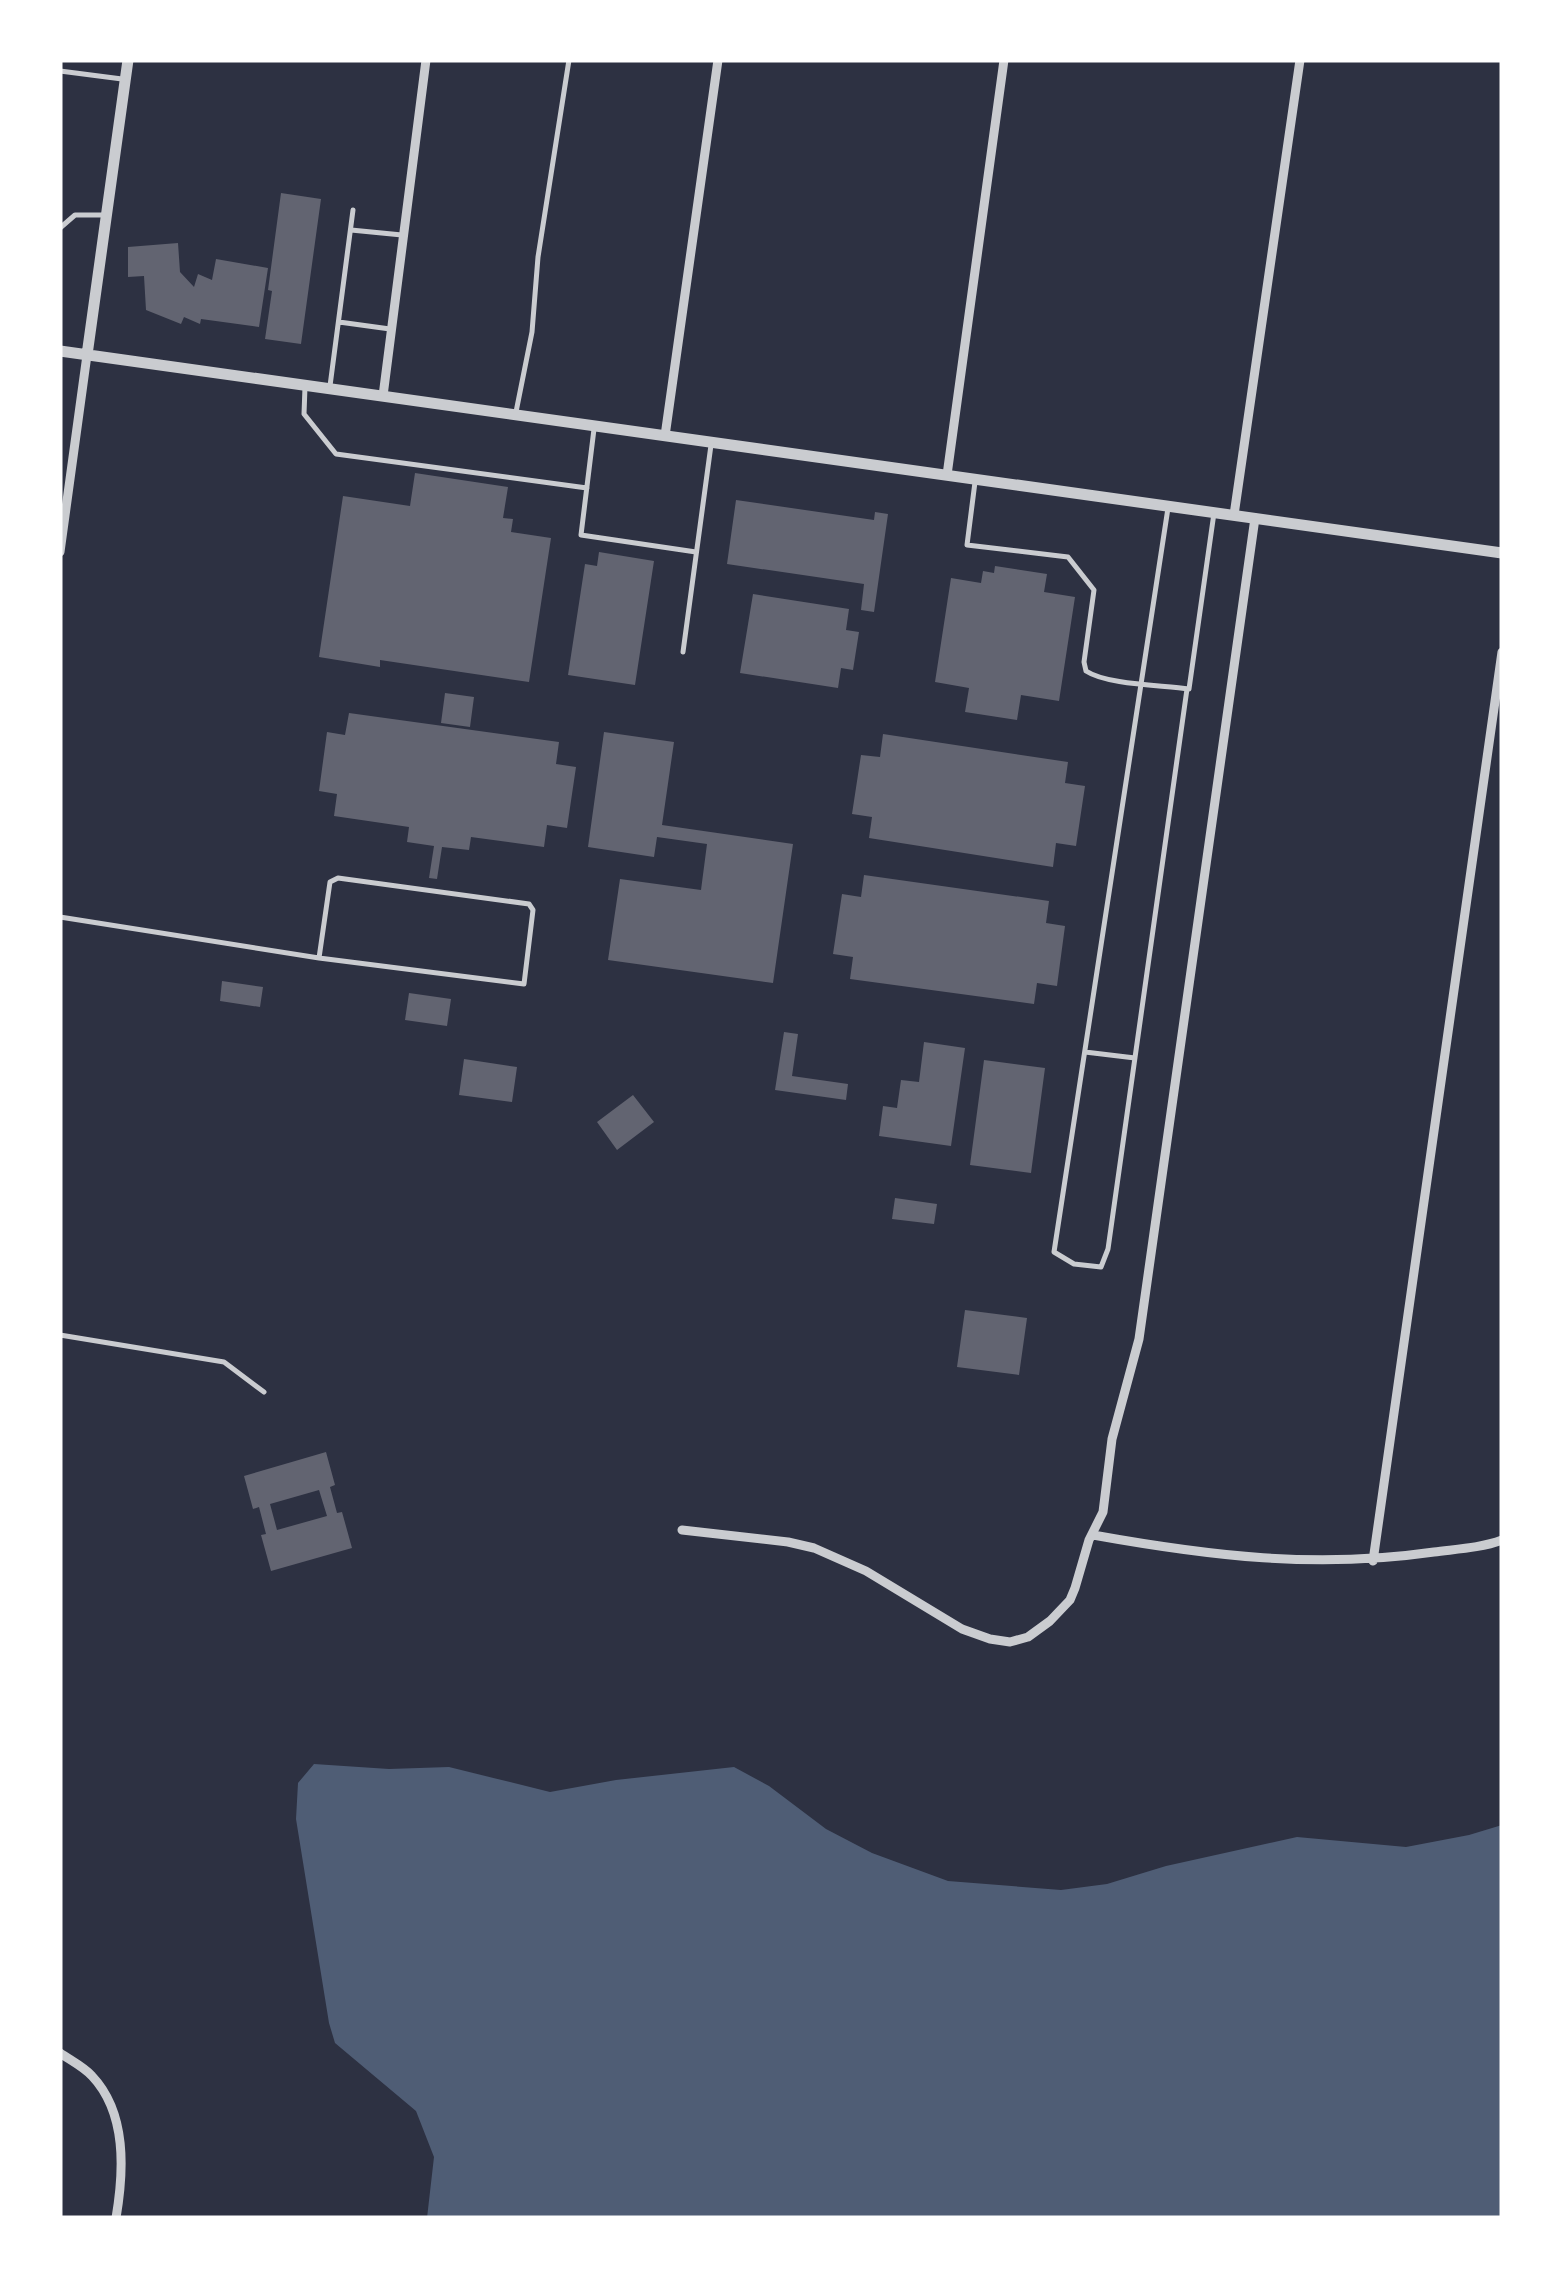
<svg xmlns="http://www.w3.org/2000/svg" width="1562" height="2278" font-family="Roboto,sans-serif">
<rect width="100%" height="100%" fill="#2d3142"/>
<path fill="#4f5d75" d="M314 1764 389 1769 449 1767 550 1792 616 1780 734 1767 769 1786 826 1829 872 1853 948 1881 1061 1890 1107 1884 1166 1866 1297 1837 1406 1847 1469 1835 1502 1825V2218H427L434 2157 416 2111 335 2043 329 2023 296 1819 298 1783Z"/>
<path fill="#626471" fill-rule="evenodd" d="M281 193 321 199 301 344 265 339 272 291 268 290Z
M178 243 180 272 194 287 198 274 212 280 216 259 268 268 259 327 201 319 200 324 184 317 181 324 146 310 144 276 128 277V247Z
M415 473 508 487 503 518 513 519 511 532 551 538 529 682 380 660V667L319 657 343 496 410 506Z
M736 500 874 520 875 512 888 514 874 612 861 610 864 584 727 564Z
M599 552 654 561 635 685 568 675 585 564 597 566Z
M995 566 1047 574 1044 592 1075 597 1059 701 1021 695 1017 720 965 712 969 688 935 682 951 578 981 583 983 571 994 573Z
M753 594 849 609 846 630 859 632 853 670 841 668 838 688 740 673Z
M445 693 474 697 470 727 441 723Z
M349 713 559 742 556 764 576 767 567 828 547 825 544 847 471 837 469 850 442 847 437 879 429 878 434 846 407 842 409 827 334 816 337 794 319 791 327 732 345 735Z
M604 732 674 742 662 825 793 844 773 983 608 960 620 879 701 890 707 844 657 837 654 857 588 847Z
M883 734 1068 762 1065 783 1085 786 1076 846 1056 843 1053 867 869 838 872 817 852 814 861 755 880 757Z
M864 875 1049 901 1046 923 1065 926 1057 986 1037 983 1034 1004 850 979 853 957 833 954 842 894 861 897Z
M222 981 263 987 260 1007 220 1001Z
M409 993 451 999 447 1026 405 1020Z
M784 1032 798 1034 792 1076 848 1084 846 1100 775 1090Z
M924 1042 965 1048 951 1146 879 1136 883 1106 897 1108 901 1080 919 1082Z
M464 1059 517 1067 512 1102 459 1095Z
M984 1060 1045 1068 1031 1173 970 1165Z
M633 1095 654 1122 617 1150 597 1122Z
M895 1198 937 1204 934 1224 892 1219Z
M965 1310 1027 1318 1019 1375 957 1367Z
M326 1452 335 1485 330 1487 337 1513 342 1512 352 1548 271 1571 261 1535 266 1534 259 1507 253 1509 244 1476ZM319 1490 327 1516 277 1530 270 1504Z"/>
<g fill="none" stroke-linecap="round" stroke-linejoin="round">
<path stroke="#caccd0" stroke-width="5" d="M60 71 122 79
M60 228 75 215H104
M351 230 402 235
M339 322 390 329
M330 386 353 210
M305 387 304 414 336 454 587 488
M516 412 532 332 538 257 569 60
M594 429 581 535 696 552
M975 482 967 545 1068 557 1094 590 1084 662 1086 671C1107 685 1163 685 1189 689L1214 513
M1168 508 1054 1252 1074 1264 1101 1267 1108 1249 1187 689
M683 652 711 445
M60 917 319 958 524 984 533 910 529 904 338 878 330 882 319 958
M1085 1052 1135 1058
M60 1335 224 1362 264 1392"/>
<path stroke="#caccd0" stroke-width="9" d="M383 396 426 60
M665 436 718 60
M947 475 1004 60
M1234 515 1300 60
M60 552 87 355
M682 1530 788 1542 814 1548 866 1571 962 1629 990 1639 1010 1642 1028 1637 1050 1621 1070 1600 1075 1588 1089 1540 1103 1512 1112 1439 1139 1339 1255 518
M1093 1535C1210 1556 1316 1569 1434 1552 1457 1549 1481 1548 1502 1540
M1373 1561 1502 652
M60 2053C70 2060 84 2067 92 2076 127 2113 124 2171 116 2218"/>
<path stroke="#caccd0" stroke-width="11" d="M60 351 1502 553
M87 355 128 60"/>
</g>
<rect width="1562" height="2278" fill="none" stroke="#ffffff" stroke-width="125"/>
</svg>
